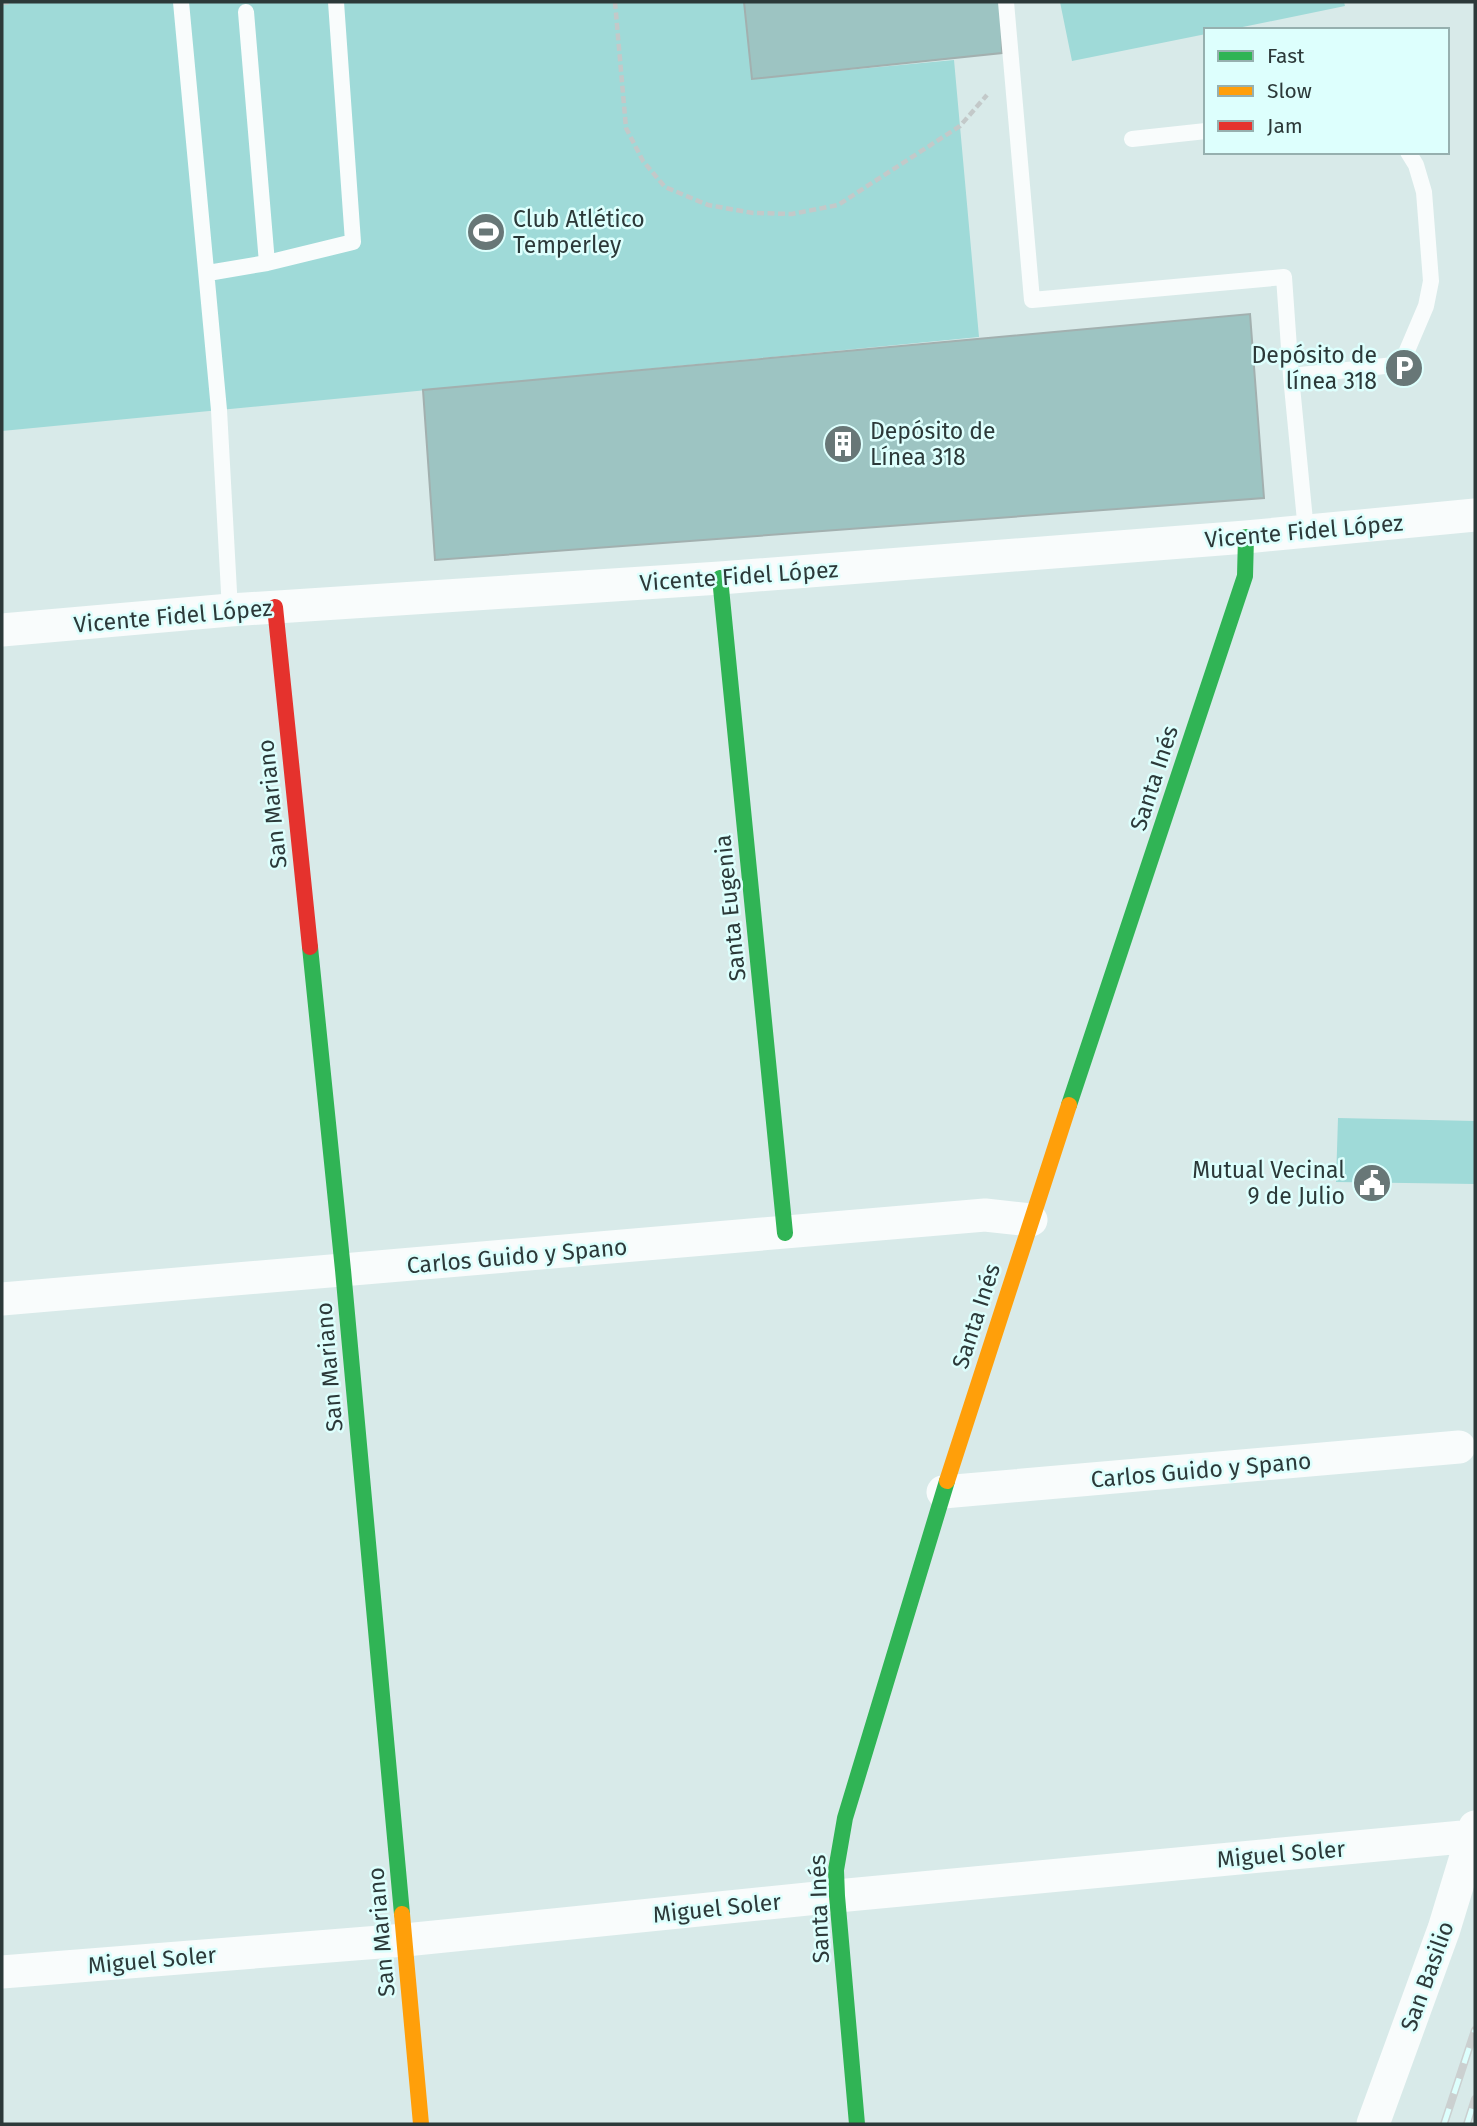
<svg xmlns="http://www.w3.org/2000/svg" width="1477" height="2126" font-family="'Fira Sans',sans-serif">
<rect width="100%" height="100%" fill="#d8eae9"/>
<path fill="#9fdad8" d="M2 2H744L752 79 954 60 979 337 2 431Z
M1060 2H1344L1345 6 1228 30H1206V34L1072 61Z
M1338 1118 1475 1121V1184L1336 1182Z"/>
<path fill="#9dc4c2" stroke="#a2b0af" stroke-width="2" d="M744 2H1009L1001 3 1002 53 752 79Z
M1250 314 1264 498 435 560 423 390Z"/>
<g fill="none" stroke-linecap="round" stroke-linejoin="round">
<path stroke="#c3c9c9" stroke-width="4.5" stroke-dasharray="7 3.5" stroke-linecap="butt" d="M615 2 626 128 643 161 665 187 708 205 753 213 792 214 838 205 960 126 987 95
M2 3 13 2"/>
<path stroke="#f9fcfc" stroke-width="16" d="M181 2 219 410 230 610
M1006 2 1032 300 1284 277 1291 376 1306 531
M246 12 267 263
M1132 139 1206 131
M208 273 267 263 353 242 336 2
M1291 376 1394 365 1406 353 1426 306 1431 281 1424 192 1416 165 1408 152"/>
<path stroke="#f9fcfc" stroke-width="33" d="M2 630 230 610 720 578 1246 537 1475 515
M2 1299 985 1215 1031 1220
M943 1492 1459 1447
M2 1972 405 1940 837 1896 1473 1836
M1373 2124 1444 1929 1475 1827"/>
<path stroke="#30b455" stroke-width="16" d="M720 578 785 1233
M310 947 343 1270 402 1914
M1069 1105 1245 576 1246 537
M857 2124 837 1896 836 1870 845 1818 947 1481"/>
<path stroke="#ff9f0a" stroke-width="16" d="M947 1481 1069 1105
M402 1914 421 2124"/>
<path stroke="#e5322d" stroke-width="16" d="M275 607 310 947"/>
<defs>
<path id="rail" d="M1444 2124 1475 2030
M1467 2124 1475 2099"/>
</defs>
<use href="#rail" stroke="#cbd0d0" stroke-width="8"/>
<use href="#rail" stroke="#ddfffd" stroke-width="5" stroke-dasharray="16" stroke-linecap="butt"/>
</g>
<defs>
<symbol id="stadium-disc" viewBox="-11 -11 22 22"><circle r="9.5" fill="#687777" stroke="#ddfffd"/><path d="M0-5a6.5 5 0 1 0 0 10a6.5 5 0 1 0 0-10ZM-3.5-1.8h7v3.6h-7Z" fill="#fff"/></symbol>
<symbol id="parking-disc" viewBox="-11 -11 22 22"><circle r="9.5" fill="#687777" stroke="#ddfffd"/><path d="M-3.5-5.5H1a3.5 3.5 0 0 1 0 7H-1V5.5H-3.5ZM-1-3.4V-.6H.8a1.4 1.4 0 0 0 0-2.8Z" fill="#fff"/></symbol>
<symbol id="building-disc" viewBox="-11 -11 22 22"><circle r="9.5" fill="#687777" stroke="#ddfffd"/><path d="M-4-6H4V6H1V3H-1V6H-4ZM-2.5-4.3h1.7v1.8h-1.7ZM.8-4.3h1.7v1.8H.8ZM-2.5-1h1.7V.8h-1.7ZM.8-1h1.7V.8H.8Z" fill="#fff"/></symbol>
<symbol id="civic-disc" viewBox="-11 -11 22 22"><circle r="9.5" fill="#687777" stroke="#ddfffd"/><path d="M-.6-6.5H3V-4.5H.6V-3L4-1V1h2V6H-6V1h2V-1L-.6-3ZM-1.2 2.5V6h2.4V2.5Z" fill="#fff"/></symbol>
</defs>
<g fill-rule="evenodd">
<use href="#stadium-disc" x="464" y="210" width="44" height="44"/>
<use href="#parking-disc" x="1382" y="346" width="44" height="44"/>
<use href="#building-disc" x="821" y="422" width="44" height="44"/>
<use href="#civic-disc" x="1350" y="1161" width="44" height="44"/>
</g>
<g text-anchor="middle" stroke-width="5" stroke-linejoin="round" paint-order="stroke">
<g font-size="23" fill="#2c3939" stroke="#ddfffd" text-anchor="start">
<text x="513" y="227">Club Atlético<tspan x="513" dy="26">Temperley</tspan></text>
<text x="1377" y="363" text-anchor="end">Depósito de<tspan x="1377" dy="26">línea 318</tspan></text>
<text x="870" y="439">Depósito de<tspan x="870" dy="26">Línea 318</tspan></text>
<text x="1345" y="1178" text-anchor="end">Mutual Vecinal<tspan x="1345" dy="26">9 de Julio</tspan></text>
</g>
<g font-size="23" fill="#2c3939" stroke="#ddfffd">
<text transform="translate(1304 531) rotate(-5)" y="8">Vicente Fidel López</text>
<text transform="translate(739 576) rotate(-4)" y="8">Vicente Fidel López</text>
<text transform="translate(173 616) rotate(-5)" y="8">Vicente Fidel López</text>
<text transform="translate(1154 778) rotate(-72)" y="8">Santa Inés</text>
<text transform="translate(272 804) rotate(-96)" y="8">San Mariano</text>
<text transform="translate(730 908) rotate(-96)" y="8">Santa Eugenia</text>
<text transform="translate(517 1256) rotate(-5)" y="8">Carlos Guido y Spano</text>
<text transform="translate(976 1316) rotate(-72)" y="8">Santa Inés</text>
<text transform="translate(329 1367) rotate(-95)" y="8">San Mariano</text>
<text transform="translate(1201 1470) rotate(-5)" y="8">Carlos Guido y Spano</text>
<text transform="translate(1281 1854) rotate(-5)" y="8">Miguel Soler</text>
<text transform="translate(717 1908) rotate(-6)" y="8">Miguel Soler</text>
<text transform="translate(819 1909) rotate(-92)" y="8">Santa Inés</text>
<text transform="translate(381 1932) rotate(-95)" y="8">San Mariano</text>
<text transform="translate(152 1960) rotate(-5)" y="8">Miguel Soler</text>
<text transform="translate(1427 1976) rotate(-70)" y="8">San Basilio</text>
</g>
</g>
<rect width="1477" height="2126" fill="none" stroke="#2c3939" stroke-width="7"/>
<rect x="1204" y="28" width="245" height="126" fill="#ddfffd" stroke="#96b0af" stroke-width="2"/>
<rect x="1218" y="51" width="35" height="10" fill="#30b455" stroke="#96b0af" stroke-width="2"/>
<text x="1267" y="63" font-size="21" fill="#2c3939">Fast</text>
<rect x="1218" y="86" width="35" height="10" fill="#ff9f0a" stroke="#96b0af" stroke-width="2"/>
<text x="1267" y="98" font-size="21" fill="#2c3939">Slow</text>
<rect x="1218" y="121" width="35" height="10" fill="#e5322d" stroke="#96b0af" stroke-width="2"/>
<text x="1267" y="133" font-size="21" fill="#2c3939">Jam</text>
</svg>
